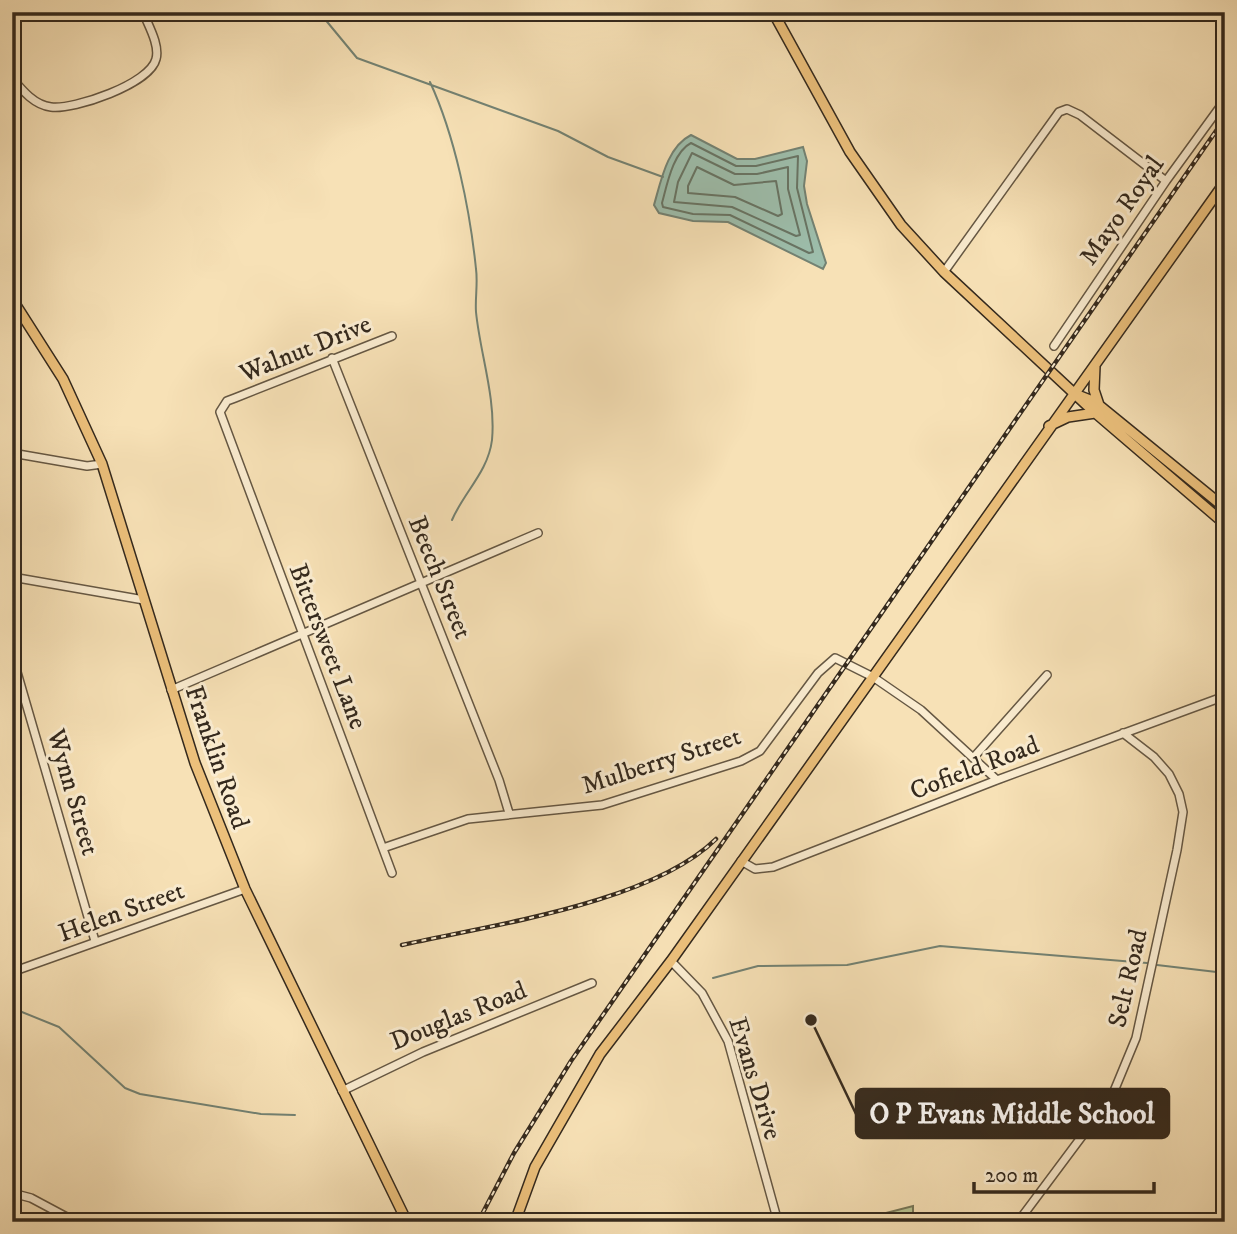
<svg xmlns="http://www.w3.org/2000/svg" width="1237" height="1234" font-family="'IM FELL DW Pica',serif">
<rect width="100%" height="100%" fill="#f7e1b6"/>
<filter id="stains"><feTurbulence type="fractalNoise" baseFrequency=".00286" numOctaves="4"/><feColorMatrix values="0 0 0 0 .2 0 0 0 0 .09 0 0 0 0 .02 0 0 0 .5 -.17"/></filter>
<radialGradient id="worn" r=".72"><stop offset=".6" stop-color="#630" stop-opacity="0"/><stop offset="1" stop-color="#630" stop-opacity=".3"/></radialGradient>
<path fill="#b7c492" stroke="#767658" stroke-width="2" d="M913 1206V1222H851Z"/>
<path fill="#9dbeac" stroke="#738273" stroke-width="2" d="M691 135 737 159H755L803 147 807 161 804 186 807 204 826 263 823 269 728 222 693 221 659 213 654 205C661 181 667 147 691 135Z"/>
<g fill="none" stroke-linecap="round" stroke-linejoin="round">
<path stroke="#687464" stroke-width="2" d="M691 143 736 166H756L798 156 797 188 813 252 809 253 730 215 693 214 663 207 662 203C667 185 673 152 691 143Z
M692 153 735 174H757L788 167V189L800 235 796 236 732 207 674 202 678 182Z
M697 167 734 185 776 181 782 214 778 216 735 197 688 193V186Z"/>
<path stroke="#738273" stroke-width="2" d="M319 12 357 58 558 131 608 157 663 177
M430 82C455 136 470 210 476 269 478 283 475 298 476 312 480 353 496 398 492 440 488 472 464 492 452 520
M1157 965 1225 973
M713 978 758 966 847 965 940 946 1147 963
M12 1008 59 1027 125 1088 140 1094 261 1114 295 1115"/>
<defs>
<path id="minor" d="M12 78C22 90 34 105 51 107 74 110 150 84 156 59 160 45 148 25 143 12
M944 272 1059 112 1067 109 1080 115 1166 181
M392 336 235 398 227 401 220 412 392 873
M1054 346 1166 181 1225 100
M332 358 499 780 509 813
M12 453 87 466 102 464
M12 577 144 600
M12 655 95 941
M171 690 538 533
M974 757 1047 675
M383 848 468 819 602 805 741 761 760 751 818 673 835 658 873 677 921 710 997 780
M741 861 755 869 773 867 997 780 1225 696
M671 961 702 993 728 1041 778 1222
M12 972 245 889
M342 1091 423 1052 592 983
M12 1193 31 1198 76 1222
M1018 1222 1112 1096 1136 1038 1177 850 1183 812 1179 794 1169 774 1154 757 1123 733"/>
<path id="major" d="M773 12 850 152 901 225 944 272 1092 410 1225 524
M12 299 63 379 102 464 195 763 245 889 407 1222
M1095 366 1094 390 1099 405
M1080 396 1095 402 1225 508
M1049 426 1068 417 1095 413
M515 1222 535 1167 600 1054 671 961 1225 182"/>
</defs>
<use href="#minor" stroke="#655743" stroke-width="10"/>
<use href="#major" stroke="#34291d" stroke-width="12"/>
<use href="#minor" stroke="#faecd0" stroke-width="7"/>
<use href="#major" stroke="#ecc07b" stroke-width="9"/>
<defs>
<path id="rail" d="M402 945C491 925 651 903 716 839
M478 1222 514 1153 571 1061 1225 118"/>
</defs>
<use href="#rail" stroke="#34291d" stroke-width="4.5"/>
<use href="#rail" stroke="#faecd0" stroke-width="2" stroke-dasharray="5" stroke-linecap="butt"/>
</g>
<g text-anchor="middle" stroke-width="6" stroke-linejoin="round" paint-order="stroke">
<g font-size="26" fill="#34291d" stroke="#faecd0">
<text transform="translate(1121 210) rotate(-55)" y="9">Mayo Royal</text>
<text transform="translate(305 348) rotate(-22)" y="9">Walnut Drive</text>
<text transform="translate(441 577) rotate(68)" y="9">Beech Street</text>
<text transform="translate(329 646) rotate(69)" y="9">Bittersweet Lane</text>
<text transform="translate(218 757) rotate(71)" y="9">Franklin Road</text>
<text transform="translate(661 760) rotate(-18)" y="9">Mulberry Street</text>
<text transform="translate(974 767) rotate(-21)" y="9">Cofield Road</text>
<text transform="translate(74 792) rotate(74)" y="9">Wynn Street</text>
<text transform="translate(121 911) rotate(-20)" y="9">Helen Street</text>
<text transform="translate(1127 978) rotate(-77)" y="9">Selt Road</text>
<text transform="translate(458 1015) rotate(-22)" y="9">Douglas Road</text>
<text transform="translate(756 1078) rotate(73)" y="9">Evans Drive</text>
</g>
</g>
<path fill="none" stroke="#34291d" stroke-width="2.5" d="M811 1020L856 1114"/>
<circle fill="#34291d" stroke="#faecd0" stroke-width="2.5" cx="811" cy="1020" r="7"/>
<rect fill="#34291d" stroke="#34291d" stroke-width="2.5" x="856" y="1089" width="313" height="49" rx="7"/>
<g font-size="28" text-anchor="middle" font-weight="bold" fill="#fff">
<text x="1012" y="1123">O P Evans Middle School</text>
</g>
<rect width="1237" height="1234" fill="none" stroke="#f7e1b6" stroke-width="42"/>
<rect x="14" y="14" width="1209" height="1206" fill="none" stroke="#34291d" stroke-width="3.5"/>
<rect x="21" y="21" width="1195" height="1192" fill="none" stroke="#34291d" stroke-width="2"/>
<path d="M974 1182v10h180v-10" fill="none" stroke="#34291d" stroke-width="3.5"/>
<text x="985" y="1182" font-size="21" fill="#34291d" stroke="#faecd0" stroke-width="5" paint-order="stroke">200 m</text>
<rect width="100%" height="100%" filter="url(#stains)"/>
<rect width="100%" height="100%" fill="url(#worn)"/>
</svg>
